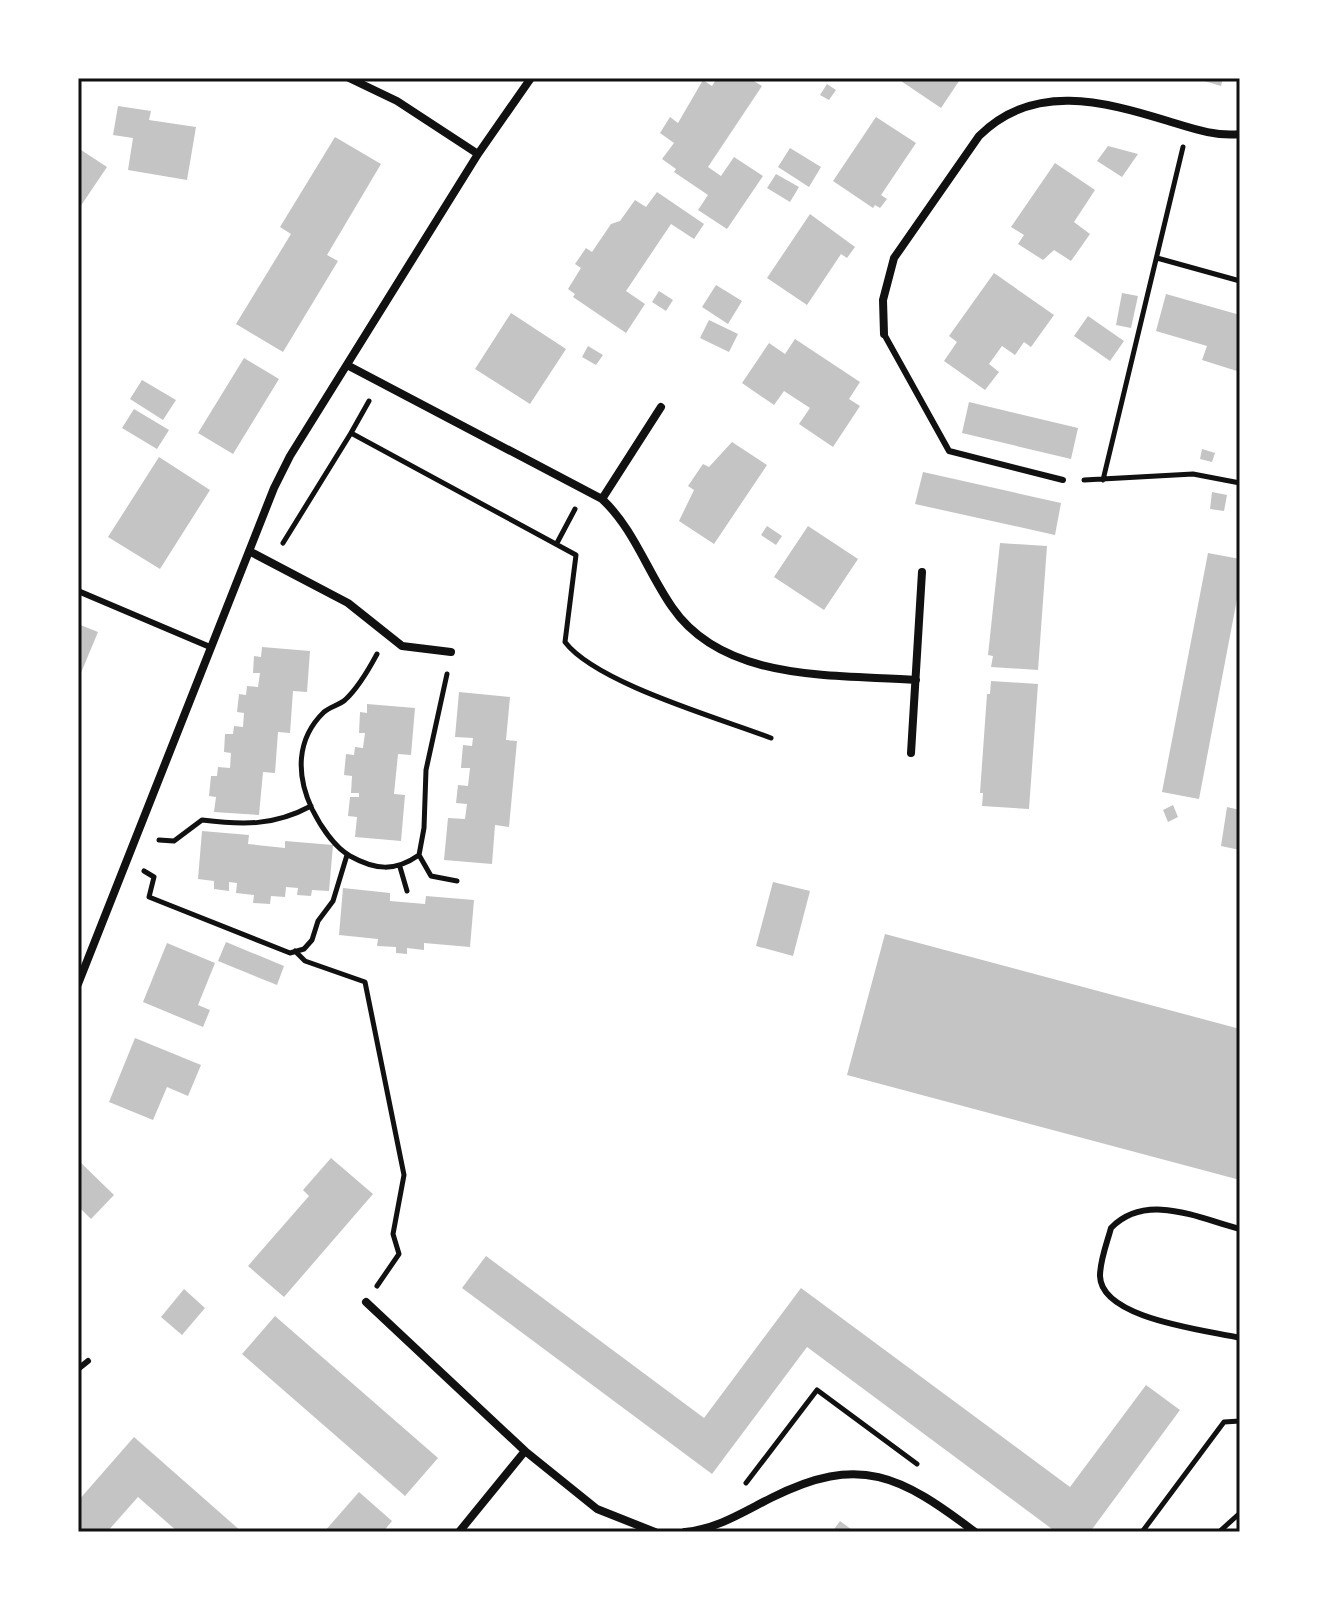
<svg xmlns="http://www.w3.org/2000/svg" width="1318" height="1610" font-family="Karla,sans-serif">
<rect width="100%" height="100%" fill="#fff"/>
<path fill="#c4c4c4" d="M717 78H749L762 86 708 167 721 176 734 157 763 176 727 229 698 210 708 195 674 172 676 169 662 159 674 143 660 133 670 117 678 123 703 80 712 86Z
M903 78H961L941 108 901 81Z
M1194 78H1223L1221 86Z
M827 84 836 90 829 100 820 95Z
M118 106 151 111 149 120 196 127 187 180 128 170 133 138 113 135Z
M876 117 916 143 881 195 887 199 880 208 875 205 873 208 833 181Z
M335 137 381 164 327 255 338 261 283 352 236 324 291 234 280 227Z
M1108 146 1138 154 1122 177 1097 161Z
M78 148 107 167 78 210Z
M790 148 821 167 809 187 778 167Z
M1055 163 1095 190 1074 222 1090 234 1071 261 1054 250 1043 260 1018 244 1024 235 1011 227Z
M776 174 799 187 790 202 767 188Z
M657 192 704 224 694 239 671 224 626 291 645 304 626 333 573 297 575 294 568 289 581 268 575 264 586 248 592 252 611 224 620 221 635 200 646 207Z
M810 214 855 247 847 258 841 254 807 305 767 278Z
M994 273 1054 315 1031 347 1024 342 1015 355 1002 346 989 364 999 372 985 390 944 361 957 342 949 336Z
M716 285 742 301 728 324 702 307Z
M659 291 673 300 666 311 652 302Z
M1122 293 1138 296 1131 328 1116 325Z
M1166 294 1240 315V372L1202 360 1207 346 1156 331Z
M511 313 566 349 530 404 475 369Z
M1088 316 1124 341 1110 361 1074 336Z
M709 320 738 334 729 352 700 338Z
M795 339 860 382 849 399 860 406 833 447 799 424 810 408 784 391 774 405 742 383 769 343 785 354Z
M588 346 603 355 596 365 582 357Z
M244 358 279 379 233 454 198 433Z
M142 380 176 400 163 420 130 399Z
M969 402 1078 428 1071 459 962 433Z
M134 409 169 430 157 449 122 428Z
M732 442 767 465 714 544 679 521 694 490 688 486 703 464 709 467Z
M1202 449 1215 453 1212 462 1200 459Z
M159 457 210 490 160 569 108 537Z
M923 472 1061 503 1055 535 915 504Z
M1212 492 1227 495 1224 511 1210 509Z
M767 526 782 536 776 545 761 535Z
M808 526 858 559 824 610 774 577Z
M1000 543 1047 546 1038 670 991 667 993 656 988 655Z
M1208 553 1240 559V600L1237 599 1199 799 1162 792Z
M78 624 98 632 78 680Z
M262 647 310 651 307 692 293 691 290 733 278 732 275 773 263 772 259 815 214 812 216 797 209 796 211 776H217L218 767 230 768 231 753 224 752 225 734H233L234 726 243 727 244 713 237 712 239 694 246 695 247 686 258 687 260 673H253L254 656 261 657Z
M991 681 1038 684 1029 809 982 806 983 793H980L987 694H990Z
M459 692 510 697 506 740 517 741 509 827 495 825 492 864 444 860 448 818 465 819 467 804 456 803 458 785 468 786 470 768H461L463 745 472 746 473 738 455 737Z
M367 704 415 708 411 755 398 754 394 794 405 795 401 841 355 837 357 817 348 816 350 797H359V793H351L352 776 344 775 346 754 354 755 355 747 363 748 365 733H359L360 712 367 713Z
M1173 805 1178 817 1168 822 1163 810Z
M1227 807 1240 810V850L1221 846Z
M202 831 249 835 248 844 285 848V841L333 845 329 891 312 890 311 896 297 895 298 888 286 887 285 897 271 896 270 904 253 903 254 895 236 893 237 883 229 882V891L214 889V881L198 879Z
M773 882 810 891 793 956 756 946Z
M343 888 390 893V901L425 904 426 896 474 900 470 947 424 943V950L407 948V954L396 953V947L377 946 378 939 339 935Z
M885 934 1240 1029V1180L847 1075Z
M226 942 284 966 277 985 218 961Z
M167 943 215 963 198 1005 210 1010 203 1027 143 1002Z
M135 1038 201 1065 188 1096 167 1087 153 1120 109 1102Z
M331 1158 373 1194 284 1297 248 1266 309 1196 303 1190Z
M78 1160 114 1195 91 1219 78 1206Z
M486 1256 704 1418 801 1288 1070 1487 1146 1385 1180 1410 1090 1532H1056L807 1347 712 1474 462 1288Z
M184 1289 205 1308 182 1335 161 1317Z
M275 1316 438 1458 405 1496 242 1354Z
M134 1437 242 1532H178L138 1497 107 1532H78V1501Z
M359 1492 392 1521 383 1532H324Z
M840 1521 855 1532H832Z"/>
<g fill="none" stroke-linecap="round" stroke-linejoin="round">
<path stroke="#111" stroke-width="5" d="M1157 258 1240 281
M369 401 351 433 576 555 565 642C596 683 719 718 771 738
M1084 480 1193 474 1240 483
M1103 480 1183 147
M283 543 351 433
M557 543 575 509
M377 654C369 669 357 689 345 700 339 705 330 707 324 712 296 739 296 775 312 809 320 825 334 847 350 856 375 870 395 872 419 855L424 828 426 770 447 674
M159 840 174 841 202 820C243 825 274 826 311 806
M419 855 431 876 457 881
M400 867 407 891
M144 871 154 877 149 897 290 953 304 949 312 940 318 921 333 901 347 855
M295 951 305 961 365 982 404 1175 393 1234 399 1254 377 1286
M746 1483 817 1390 917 1464
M1142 1532 1224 1422 1240 1421
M1219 1532 1240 1513"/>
<path stroke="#111" stroke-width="6" d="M884 334 949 451 1063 480
M78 591 210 647
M1240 1229C1198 1218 1146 1192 1111 1228 1107 1243 1100 1260 1100 1276 1101 1319 1206 1330 1240 1338
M78 1369 88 1361"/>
<path stroke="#111" stroke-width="8" d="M349 78 397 101 478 154
M884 334 883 300 894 258 979 136C1033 82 1103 101 1168 121 1191 128 1216 137 1240 134
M347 365 602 499C634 529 647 571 672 607 724 683 835 674 916 680
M602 499 661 407
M249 551 348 603 402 646 451 652
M911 753 922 572
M78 984 274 488 290 456 478 154 531 78
M366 1302 525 1451
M459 1532 525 1451 597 1509 655 1532
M685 1532C717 1529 743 1512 771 1498 860 1453 901 1476 975 1532"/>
</g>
<rect width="1318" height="1610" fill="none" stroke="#ffffff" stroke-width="160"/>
<rect x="80" y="80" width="1158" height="1450" fill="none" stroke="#111" stroke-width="3"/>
</svg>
